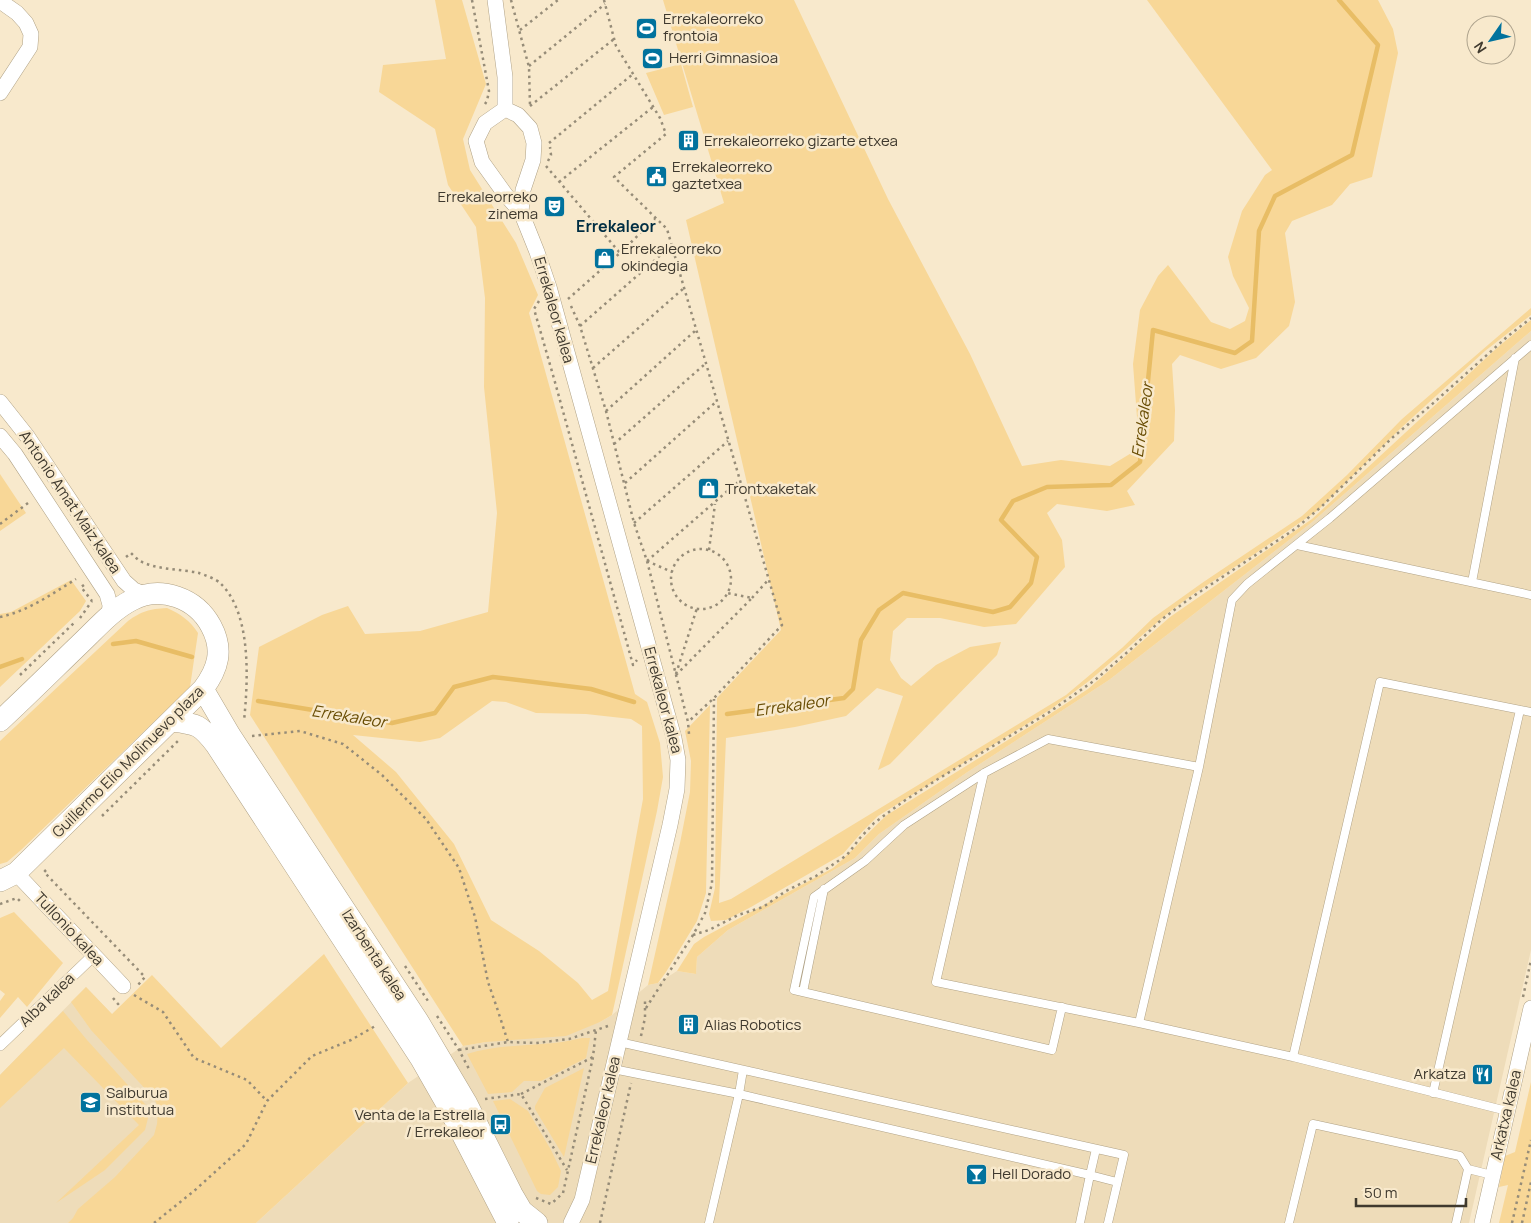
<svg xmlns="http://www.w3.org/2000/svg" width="1531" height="1223" font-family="Manrope,sans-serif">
<rect width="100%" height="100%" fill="#f8e9cc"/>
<path fill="#eedcb9" d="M1531 331V950L1469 1223H256L408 1083 463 1046 600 1022 612 1015 648 985 658 983 677 971 696 974 697 957 728 930 855 858 879 834 966 773 1109 680 1311 523Z
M86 987 175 1081 180 1107 86 1223H0V1075Z"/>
<path fill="#f8d797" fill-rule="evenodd" d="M435 0H462L486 84 463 139 470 170 516 243 538 295 529 313 635 694 647 702 660 743 663 777 657 811 612 1015 600 1022 566 1036 486 1042 463 1046 250 715 259 647 322 615 348 606 365 634 420 631 488 612 497 513 484 387 485 298 476 227 448 185 435 129 379 92 383 65 446 59ZM492 701 506 702 536 713 586 714 631 719 642 726 643 799 608 991 592 1000 578 983 539 951 491 920 454 844 396 772 353 735 420 742 440 738Z
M663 0H794L888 199 970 354 1022 466 1061 460 1110 466 1133 452 1139 444 1133 364 1140 310 1158 276 1168 265 1211 322 1230 329 1245 321 1249 308 1233 276 1228 257 1242 211 1265 175 1272 170 1147 0H1378L1393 29 1398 53 1372 177 1350 184 1332 205 1292 221 1285 233 1295 302 1289 326 1256 358 1221 369 1180 355 1172 364 1175 410 1174 441 1127 491 1135 505 1107 511 1057 504 1047 513 1062 540 1065 567 1016 624 984 627 940 618H907L893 631 890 660 901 678 911 686 936 665 970 647 1001 642 997 655 890 764 878 770 903 696 877 688 846 716 795 727 726 738 719 903 731 899 1066 695 1122 648 1153 618 1202 583 1302 516 1347 475 1402 419 1531 308V315L1485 351 1401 428 1318 510 1256 553 1192 595 1168 613 1089 681 1051 709 878 816 862 832 843 854 751 907 726 920 711 921 709 914 715 888 717 698 781 630 686 220 724 203Z
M681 64 693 107 664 115 646 73Z
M1531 320V331L1311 523 1109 680 966 773 879 834 855 858 728 930 697 957 696 974 677 971 694 944 704 937 833 868C852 852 868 832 887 815L1050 714 1088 689 1170 617 1312 519 1498 347Z
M0 474 26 513 0 531Z
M71 580 86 601 80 611 0 687V614L11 612Z
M167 608C180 614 190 620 198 633L190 687 21 850 7 862 0 864V741L128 621C142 611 149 609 167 608Z
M710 705 706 893 697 921 666 972 658 983 648 985 680 843 690 792 691 761 685 731Z
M14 912 63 963 27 1007 18 997 0 1018V1001L5 994 0 990V918Z
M324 954 408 1083 256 1223H68L73 1218 78 1209 115 1177 154 1135 157 1124 158 1110 156 1102 149 1093 91 1030 71 1002 86 987 112 1014 152 975 221 1048Z
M63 1011 87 1040 145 1104 148 1118 145 1130 105 1170 56 1203 139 1125 64 1048 0 1108V1075Z
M582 1038H590L586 1058 541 1081H524L512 1092 488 1094 467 1054C504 1042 544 1048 582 1038Z
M584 1068 564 1157 535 1109V1106L545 1088Z
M1531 1082V1223H1499L1508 1185 1499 1187 1505 1156 1515 1152Z
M510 1099 528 1111 551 1150 561 1171 558 1187 550 1195 541 1194 537 1191 493 1101Z"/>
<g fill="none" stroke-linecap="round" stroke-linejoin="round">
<path stroke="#e8bd65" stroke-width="4.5" d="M113 644 136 641 192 657
M0 667 22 659
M258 701 392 723 435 713 454 687 493 677 591 689 634 702
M727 714 844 698 853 689 861 640 879 610 903 593 993 612 1010 607 1031 583 1037 557 1001 520 1013 501 1047 487 1111 485 1140 462 1153 330 1235 353 1252 341 1259 231 1275 196 1352 155 1378 45 1339 0"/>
<defs>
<path id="service" d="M1297 545 1531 595
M1472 582 1515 358
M1199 767 1232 600 1247 584 1330 518 1531 345
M984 773 936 982 1139 1023 1293 1057 1507 1111
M803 992 824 889
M1062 1007 1052 1050 794 990 814 897 865 861 904 825 984 773 1048 739 1199 767 1139 1023
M619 1042 1124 1155 1108 1223
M1293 1057 1380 682 1531 712
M613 1069 739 1094 1090 1175 1080 1223
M1433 1093 1520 710
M1096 1149 1090 1175 1117 1182
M709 1223 739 1094 743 1070
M1289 1223 1313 1124 1460 1156 1468 1169
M1456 1223 1468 1169 1492 1175"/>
<path id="pedestrian" d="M0 1045 94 955"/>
<path id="minor" d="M495 0 505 77V109
M0 1 17 13 26 23 31 34 30 47 0 93
M505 109 485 123 476 141 482 162 505 194 521 212 537 252 549 287 674 738 678 760 677 789 670 825 582 1200 571 1223
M505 109 518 115 530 128 534 143 533 160 523 190 521 212
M0 402 27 436 124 581 134 590 146 595
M0 436 15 454 107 594 110 605 109 617
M16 873 123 986
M1482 1223 1531 1008"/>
<path id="secondary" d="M203 689 230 735 418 1021 466 1102 512 1194 522 1211 537 1223
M0 721C27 696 53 670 80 644 96 629 112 610 132 600 161 585 196 598 211 626 224 650 218 669 203 689L16 873 0 881
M173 721C197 724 201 725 216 745L421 1059 445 1101 508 1223"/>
</defs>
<use href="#service" stroke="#b0a286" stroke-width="9"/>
<use href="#pedestrian" stroke="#b0a286" stroke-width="12"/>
<use href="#minor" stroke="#b0a286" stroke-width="16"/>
<use href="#secondary" stroke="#b0a286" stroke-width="22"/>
<path stroke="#968c78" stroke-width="2.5" stroke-dasharray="2.5 4" stroke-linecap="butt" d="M472 0 489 91 487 101 485 104
M511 0 529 67 530 106
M604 0 616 46 660 118 666 134 614 177 667 229 782 625 714 698 688 722
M520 30 558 0
M529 66 605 4
M530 106 614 39
M549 143 633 74
M548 161 551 155 550 147
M546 166 620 253
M559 182 653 107
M568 299 620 253 655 219
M539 301 534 309 553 375 633 665 637 660
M571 306 580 326 606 411 634 523 647 561 688 722 689 734
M580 326 671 246
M593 368 684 288
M606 411 696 330
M614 444 705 364
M625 483 717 401
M634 523 728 441
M0 524 28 503
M671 579a30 30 0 1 1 60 0a30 30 0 1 1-60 0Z
M709 550 715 504
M126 557 131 553C134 556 137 559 140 561 157 570 181 569 199 573 205 575 216 579 220 583 252 613 248 681 244 721
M647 561 740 480
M647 561 672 572
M84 585 81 587 92 601
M752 598 769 579
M0 617C28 611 52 594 76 579
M80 618 92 601
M676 674 697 608
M20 675 74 623
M676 675 752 598 727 593
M252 736 300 731 343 744 382 775 426 819 459 868 475 917 488 982 497 1008 508 1042
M102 816 180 739
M46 870 44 872 145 977 138 985
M0 904 17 898 21 902
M693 935 709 930 738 915 763 907 786 891 816 876 847 855 860 838 874 823 904 801 938 779 1048 713 1095 680 1131 649 1161 620 1189 599 1295 529 1321 507 1392 438 1430 406 1508 336 1531 318
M405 966 428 1001
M134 995 163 1012 194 1058 247 1080 267 1101
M1523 997 1531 960
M113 998 118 1004 121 1001
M646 1008 693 935 705 913 712 883 714 699
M437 1016 459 1050 470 1071
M641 1036 645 1018V999
M459 1050 508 1042 536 1043 569 1039 608 1026
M521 1094 593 1057
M485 1099 521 1094 567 1170
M536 1198 551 1204 563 1193 593 1057 596 1030
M154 1223 194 1191 246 1144 267 1101 312 1056 351 1040 377 1025
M600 1223 631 1083
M1512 1223 1531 1140
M1522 1223 1531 1182"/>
<use href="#service" stroke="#fff" stroke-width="8"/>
<use href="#pedestrian" stroke="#fff" stroke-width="11"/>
<use href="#minor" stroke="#fff" stroke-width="15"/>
<use href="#secondary" stroke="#fff" stroke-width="21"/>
</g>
<defs>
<symbol id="stadium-square" viewBox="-11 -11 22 22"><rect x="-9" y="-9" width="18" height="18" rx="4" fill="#01729d" stroke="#f8e9cc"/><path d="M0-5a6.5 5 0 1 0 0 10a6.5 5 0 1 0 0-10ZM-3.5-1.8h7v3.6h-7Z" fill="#fff"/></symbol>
<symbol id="building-square" viewBox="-11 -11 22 22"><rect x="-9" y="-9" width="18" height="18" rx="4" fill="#01729d" stroke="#f8e9cc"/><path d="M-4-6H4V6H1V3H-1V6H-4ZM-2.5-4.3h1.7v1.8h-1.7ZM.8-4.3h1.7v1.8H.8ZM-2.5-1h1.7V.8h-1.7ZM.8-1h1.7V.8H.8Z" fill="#fff"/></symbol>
<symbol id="civic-square" viewBox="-11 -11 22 22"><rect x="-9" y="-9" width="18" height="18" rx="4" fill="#01729d" stroke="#f8e9cc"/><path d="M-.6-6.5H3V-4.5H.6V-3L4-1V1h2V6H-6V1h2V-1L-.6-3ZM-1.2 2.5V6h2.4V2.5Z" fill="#fff"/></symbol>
<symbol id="theatre-square" viewBox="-11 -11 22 22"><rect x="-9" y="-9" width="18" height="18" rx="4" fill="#01729d" stroke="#f8e9cc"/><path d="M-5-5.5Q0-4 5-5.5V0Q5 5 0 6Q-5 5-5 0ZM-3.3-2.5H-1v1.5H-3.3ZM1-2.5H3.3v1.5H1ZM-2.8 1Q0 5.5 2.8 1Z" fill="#fff"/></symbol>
<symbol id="shop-square" viewBox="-11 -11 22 22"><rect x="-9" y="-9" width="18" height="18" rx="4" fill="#01729d" stroke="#f8e9cc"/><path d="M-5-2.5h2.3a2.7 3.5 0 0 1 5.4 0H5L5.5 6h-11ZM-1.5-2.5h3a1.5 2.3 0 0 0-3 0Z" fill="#fff"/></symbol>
<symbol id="restaurant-square" viewBox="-11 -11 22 22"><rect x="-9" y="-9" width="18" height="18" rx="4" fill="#01729d" stroke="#f8e9cc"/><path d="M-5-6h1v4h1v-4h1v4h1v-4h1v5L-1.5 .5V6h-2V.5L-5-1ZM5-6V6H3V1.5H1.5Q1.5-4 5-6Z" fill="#fff"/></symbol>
<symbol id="school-square" viewBox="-11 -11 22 22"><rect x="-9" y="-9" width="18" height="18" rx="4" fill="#01729d" stroke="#f8e9cc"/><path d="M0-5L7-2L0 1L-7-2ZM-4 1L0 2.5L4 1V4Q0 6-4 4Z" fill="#fff"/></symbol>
<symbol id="bus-square" viewBox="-11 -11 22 22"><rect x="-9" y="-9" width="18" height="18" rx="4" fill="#01729d" stroke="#f8e9cc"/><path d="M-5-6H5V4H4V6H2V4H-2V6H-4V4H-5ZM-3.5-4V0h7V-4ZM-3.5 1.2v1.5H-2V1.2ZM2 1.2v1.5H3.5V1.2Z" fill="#fff"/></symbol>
<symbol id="bar-square" viewBox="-11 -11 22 22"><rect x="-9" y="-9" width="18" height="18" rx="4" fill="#01729d" stroke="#f8e9cc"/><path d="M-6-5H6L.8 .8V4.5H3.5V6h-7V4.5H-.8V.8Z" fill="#fff"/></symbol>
</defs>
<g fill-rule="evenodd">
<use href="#stadium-square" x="634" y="16" width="25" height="25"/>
<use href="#stadium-square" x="640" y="46" width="25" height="25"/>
<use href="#building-square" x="676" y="128" width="25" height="25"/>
<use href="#civic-square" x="644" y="164" width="25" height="25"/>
<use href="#theatre-square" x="542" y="194" width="25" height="25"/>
<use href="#shop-square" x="592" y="246" width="25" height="25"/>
<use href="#shop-square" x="696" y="476" width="25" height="25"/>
<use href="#building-square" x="676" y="1012" width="25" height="25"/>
<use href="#restaurant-square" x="1470" y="1062" width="25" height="25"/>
<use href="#school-square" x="78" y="1090" width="25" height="25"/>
<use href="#bus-square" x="488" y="1112" width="25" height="25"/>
<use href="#bar-square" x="964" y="1162" width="25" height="25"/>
</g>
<g text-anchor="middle" stroke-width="5" stroke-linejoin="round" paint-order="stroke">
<g font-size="15" fill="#3f392e" stroke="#f8e9cc" text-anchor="start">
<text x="663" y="24">Errekaleorreko<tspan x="663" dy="17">frontoia</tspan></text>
<text x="669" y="63">Herri Gimnasioa</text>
<text x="704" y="146">Errekaleorreko gizarte etxea</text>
<text x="672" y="172">Errekaleorreko<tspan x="672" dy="17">gaztetxea</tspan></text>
<text x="538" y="202" text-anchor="end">Errekaleorreko<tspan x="538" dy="17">zinema</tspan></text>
<text x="621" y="254">Errekaleorreko<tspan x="621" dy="17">okindegia</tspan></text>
<text x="725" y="494">Trontxaketak</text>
<text x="704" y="1030">Alias Robotics</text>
<text x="1466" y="1079" text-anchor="end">Arkatza</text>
<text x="106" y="1098">Salburua<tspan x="106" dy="17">institutua</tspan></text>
<text x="485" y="1120" text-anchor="end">Venta de la Estrella<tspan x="485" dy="17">/ Errekaleor</tspan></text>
<text x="992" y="1179">Hell Dorado</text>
</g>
<g font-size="15" fill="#3f392e" stroke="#f8e9cc">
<text transform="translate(554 310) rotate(74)" y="5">Errekaleor kalea</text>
<text transform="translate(70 502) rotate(56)" y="5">Antonio Amat Maiz kalea</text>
<text transform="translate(663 700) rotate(75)" y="5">Errekaleor kalea</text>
<text transform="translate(128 762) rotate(-45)" y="5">Guillermo Elio Molinuevo plaza</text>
<text transform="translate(69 929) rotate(47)" y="5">Tullonio kalea</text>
<text transform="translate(374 955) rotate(57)" y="5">Izarbenta kalea</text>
<text transform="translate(47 1000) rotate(-44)" y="5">Alba kalea</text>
<text transform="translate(603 1110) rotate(-77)" y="5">Errekaleor kalea</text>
<text transform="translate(1506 1115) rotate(-77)" y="5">Arkatxa kalea</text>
</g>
<g font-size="16" font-weight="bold" fill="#002e43" stroke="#f8e9cc">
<text x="616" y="232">Errekaleor</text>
</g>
<g font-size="16" font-style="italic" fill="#694d04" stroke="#f8e9cc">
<text transform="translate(1142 420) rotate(-82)" y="6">Errekaleor</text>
<text transform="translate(792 705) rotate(-8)" y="6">Errekaleor</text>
<text transform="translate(349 716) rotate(9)" y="6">Errekaleor</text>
</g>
</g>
<g transform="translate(1491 40) rotate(236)"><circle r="24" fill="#f8e9cc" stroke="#aea38d"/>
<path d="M0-4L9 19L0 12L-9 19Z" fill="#01729d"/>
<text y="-8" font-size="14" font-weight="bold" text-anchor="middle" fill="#3f392e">N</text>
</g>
<path d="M1356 1198v8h110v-8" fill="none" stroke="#3f392e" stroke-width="2.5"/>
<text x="1364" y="1198" font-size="15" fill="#3f392e" stroke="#f8e9cc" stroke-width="4" paint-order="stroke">50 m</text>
</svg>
